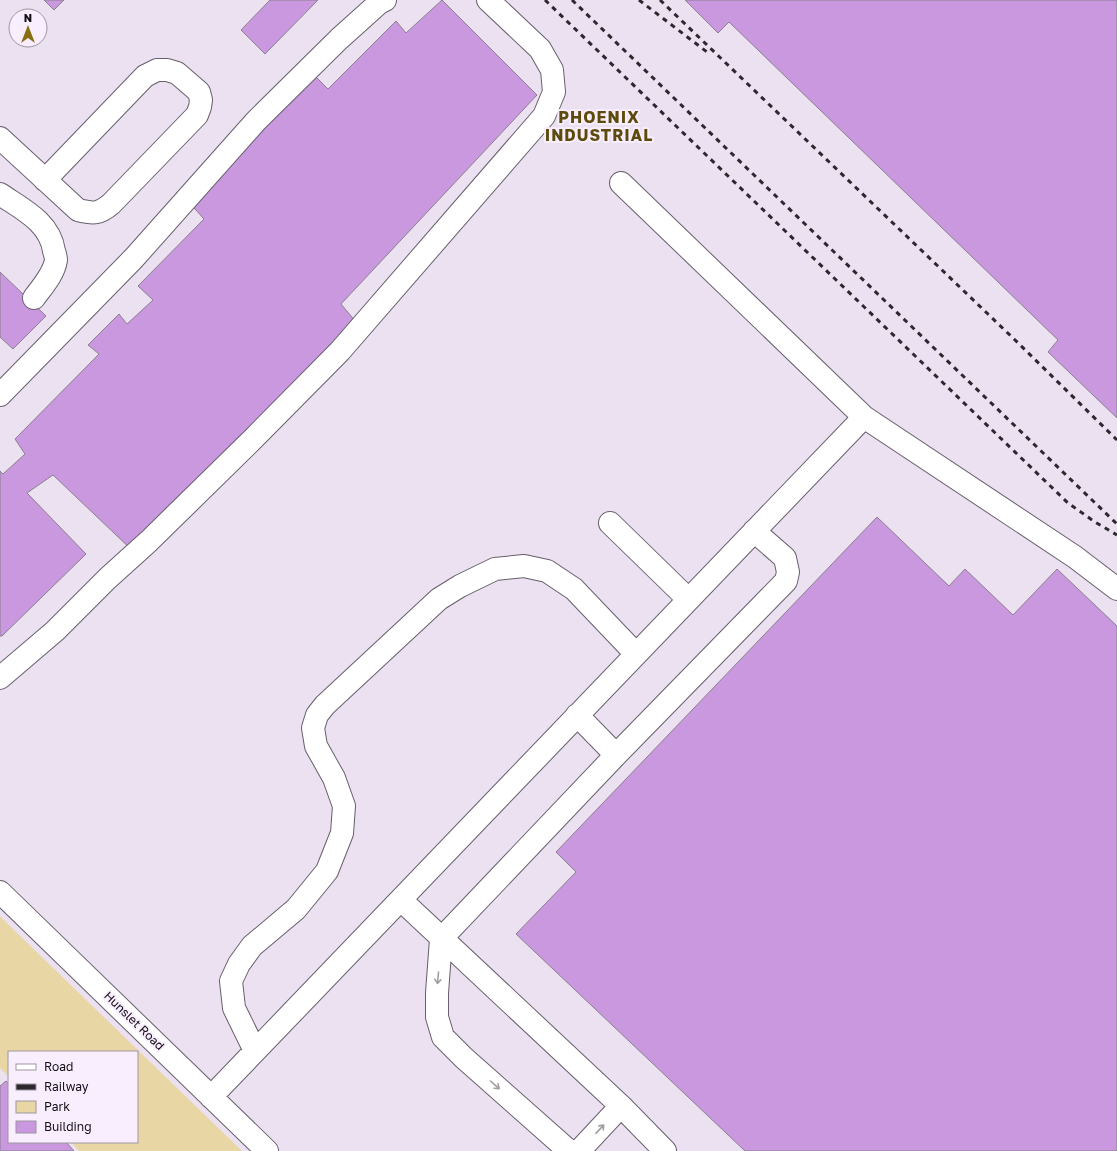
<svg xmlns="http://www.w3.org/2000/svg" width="1117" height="1151" font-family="'Golos Text',sans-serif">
<rect width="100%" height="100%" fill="#ebe1f0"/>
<path fill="#e8d7a5" d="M0 916 17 933 242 1151H79L71 1142H137V1052H9V1077L0 1068Z"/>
<path fill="#c998df" stroke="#8a808e" d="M44 0H64L54 10Z
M270 0H318L265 54 241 30Z
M442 0 537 95 341 304 356 322 135 553 53 475 27 493 86 554 2 636H0V471L3 474 25 454 15 439 99 354 88 345 119 314 127 324 153 300 138 286 204 219 187 200 310 71 328 89 396 21 406 33Z
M685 0H1117V418L1048 352 1058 340 729 22 718 33Z
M0 272 46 316 13 349 0 337Z
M877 517 949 586 965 569 1013 615 1057 569 1117 626V1151H745L516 934 576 872 556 852Z
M6 1081 9 1084V1142H66L74 1151H0V1086Z"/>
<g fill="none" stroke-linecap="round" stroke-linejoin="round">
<defs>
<path id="minor" d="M0 138 78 210C94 214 99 214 111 204L197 115 200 107 201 100 199 92 177 73 167 70H157L145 76 45 180
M621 183 864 417 1075 557 1117 589
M0 194C22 209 50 222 54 251 55 254 56 257 56 260 54 274 42 287 34 298
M0 395 134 258 256 121 339 39 379 3 385 0
M610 523 688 599
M0 678 55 631 108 578 149 541 254 438 340 351 544 116 554 92 552 70 540 49 488 0
M577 715 616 755
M0 892 267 1151
M401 900 621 1106 665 1151
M255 1051 234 1008 231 981 239 964 252 946 296 909 327 871 342 833 344 806 334 778 316 746 313 728 317 715 325 705 439 599 460 586 495 569 524 566 547 571 574 589 636 654
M211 1097 864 417
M569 1151 464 1058 443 1037 437 1017V993L441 939 616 755 786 581 788 572 785 558 754 531
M579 1151 621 1106"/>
</defs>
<use href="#minor" stroke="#685f6c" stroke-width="24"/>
<use href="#minor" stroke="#fff" stroke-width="22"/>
<path stroke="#2c282e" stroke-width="3" stroke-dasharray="5 5" stroke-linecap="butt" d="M545 0 1068 503 1095 522 1117 535
M572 0 1117 524
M639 0 707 52
M660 0 1014 339 1117 440"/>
</g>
<defs><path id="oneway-shaft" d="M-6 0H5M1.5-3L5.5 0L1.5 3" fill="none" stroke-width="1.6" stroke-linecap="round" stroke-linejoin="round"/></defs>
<g stroke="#a19fa1">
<use href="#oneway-shaft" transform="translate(438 978) rotate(95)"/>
<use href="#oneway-shaft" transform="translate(495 1085) rotate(42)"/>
<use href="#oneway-shaft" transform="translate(600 1129) rotate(-47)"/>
</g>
<g text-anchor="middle" stroke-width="4" stroke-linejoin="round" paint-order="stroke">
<g font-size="12" fill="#130f14" stroke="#f9eefe">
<text transform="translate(134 1021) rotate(44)" y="4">Hunslet Road</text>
</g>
<g font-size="16" font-weight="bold" letter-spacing="1" fill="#5d4b0c" stroke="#f9eefe">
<text x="599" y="123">PHOENIX<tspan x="599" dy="18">INDUSTRIAL</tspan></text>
</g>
</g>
<rect x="8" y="1051" width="130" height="92" fill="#f9eefe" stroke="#9d95a0"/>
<rect x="16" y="1064" width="20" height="6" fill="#ffffff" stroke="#9d95a0"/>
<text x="44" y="1071" font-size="12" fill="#130f14">Road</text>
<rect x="16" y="1084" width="20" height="6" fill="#2c282e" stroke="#9d95a0"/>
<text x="44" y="1091" font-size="12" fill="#130f14">Railway</text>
<rect x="16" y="1101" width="20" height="12" fill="#e8d7a5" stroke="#9d95a0"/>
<text x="44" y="1111" font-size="12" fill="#130f14">Park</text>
<rect x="16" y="1121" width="20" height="12" fill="#c998df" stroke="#9d95a0"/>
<text x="44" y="1131" font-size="12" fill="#130f14">Building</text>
<g transform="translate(28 28)"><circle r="19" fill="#f9eefe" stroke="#9d95a0"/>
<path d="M0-3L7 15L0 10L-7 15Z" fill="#886f0f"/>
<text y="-6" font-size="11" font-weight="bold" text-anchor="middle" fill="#130f14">N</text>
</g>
</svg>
